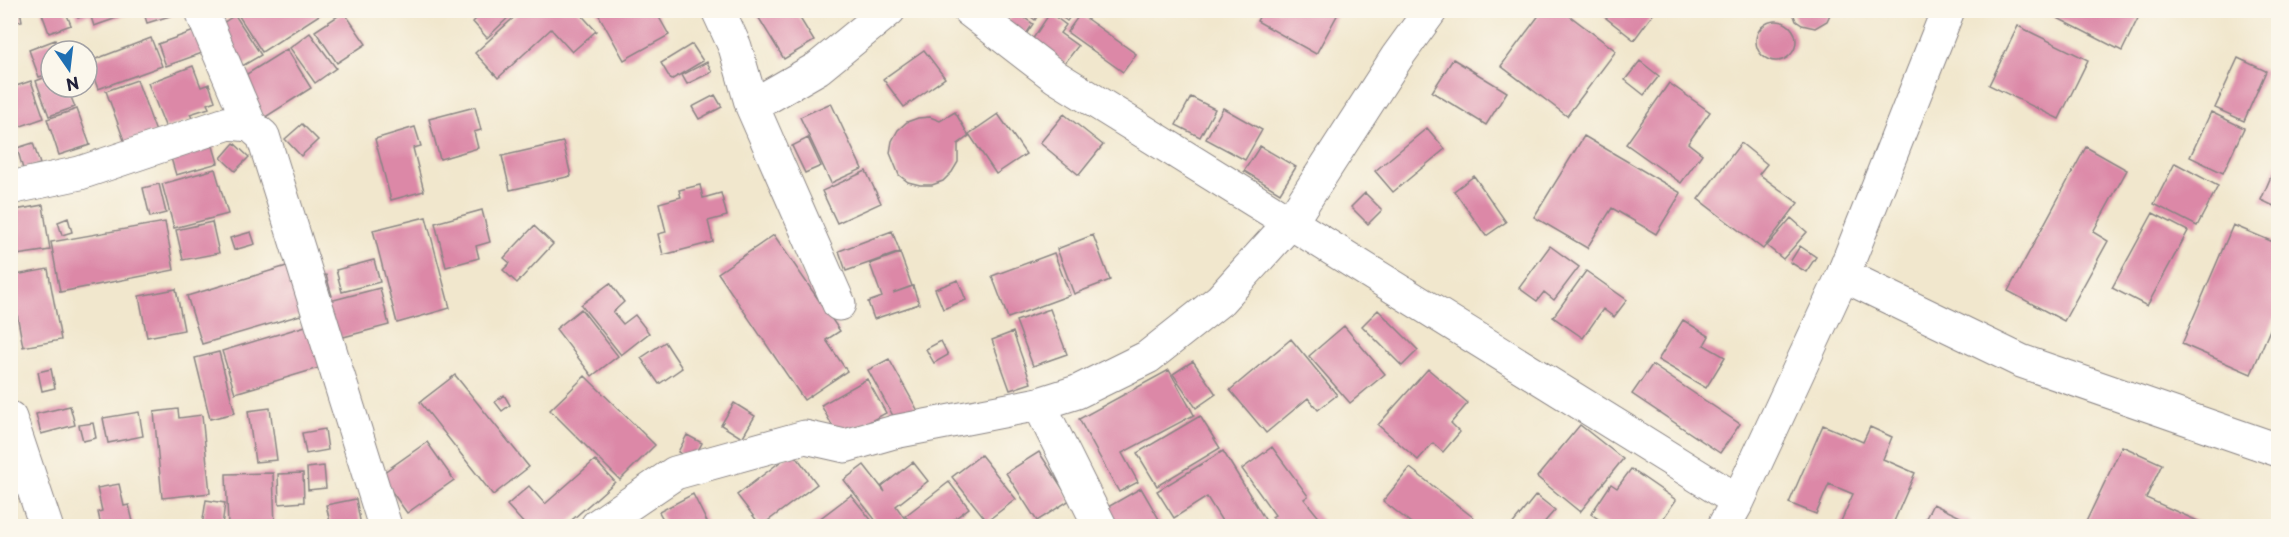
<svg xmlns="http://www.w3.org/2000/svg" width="2289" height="537" font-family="'Playpen Sans',sans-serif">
<rect width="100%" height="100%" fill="#fbf7ec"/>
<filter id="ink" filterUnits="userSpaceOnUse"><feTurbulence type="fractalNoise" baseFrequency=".0167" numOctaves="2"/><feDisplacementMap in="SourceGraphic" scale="12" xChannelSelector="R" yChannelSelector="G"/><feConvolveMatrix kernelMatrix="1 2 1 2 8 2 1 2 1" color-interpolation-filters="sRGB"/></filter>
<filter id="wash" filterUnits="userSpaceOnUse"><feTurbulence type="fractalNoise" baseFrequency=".008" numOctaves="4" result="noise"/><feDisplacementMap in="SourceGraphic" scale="24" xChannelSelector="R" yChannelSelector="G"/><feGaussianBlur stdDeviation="1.35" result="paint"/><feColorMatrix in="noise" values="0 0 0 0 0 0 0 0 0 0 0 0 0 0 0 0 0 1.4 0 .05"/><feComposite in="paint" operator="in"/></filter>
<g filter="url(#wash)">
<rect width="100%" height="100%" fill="#f1e7cd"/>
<g id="blocks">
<path fill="#dc88a7" d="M10 10H20L22 21 10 23Z
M65 10 71 25 49 33 41 11Z
M75 10H136L137 11 94 26 90 14 78 18Z
M143 10H186V11L147 23Z
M235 10H327L262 52Z
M485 10H516L487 38 473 22Z
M522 10H577L596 31 572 52 551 29 498 78 475 53Z
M596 10H655L669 35 624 60Z
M754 10H795L814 41 784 59Z
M995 10H1013L1005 21Z
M1022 10H1041L1035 20Z
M1052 10H1075L1067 21Z
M1263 10H1340L1316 54 1257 21Z
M1543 10H1562L1616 51 1567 116 1501 66Z
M1604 10H1656L1634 40 1601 14Z
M1792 10H1832L1827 21 1815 28 1802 25 1796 21Z
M2042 10H2142L2122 51Z
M1015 11 1033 24 1022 40 1004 27Z
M344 12 366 44 337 63 315 31Z
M1050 13 1066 25 1060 33 1078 46 1065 63 1032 40Z
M1080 14 1136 54 1123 72 1067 32Z
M235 15 261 55 239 68 214 29Z
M1756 41a20 20 0 1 1 40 0a20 20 0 1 1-40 0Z
M2018 26 2088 60 2059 119 1989 85Z
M197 30 205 52 166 66 158 44Z
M310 33 336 68 315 83 290 48Z
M151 38 162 66 98 89 88 62Z
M55 40 59 51H51V73L39 77 29 50Z
M692 44 703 61 671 80 661 63Z
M287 49 311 88 264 118 239 79Z
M924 50 945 78 904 107 883 79Z
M2238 58 2266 71 2244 121 2215 108Z
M1453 59 1507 92 1486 125 1432 92Z
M1640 61 1659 76 1644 95 1625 80Z
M707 62 712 72 687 84 682 75Z
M193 66 201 87 209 84 215 101 207 104 209 108 190 114 192 118 166 128 148 83Z
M51 75V87H67L75 107 49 116 36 81Z
M137 80 156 132 125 143 106 91Z
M31 81 44 118 10 130V88Z
M1669 83 1710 112 1688 143 1702 154 1681 183 1626 144Z
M715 95 722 107 699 119 692 107Z
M1191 97 1215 109 1200 137 1176 125Z
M831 103 862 169 831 183 800 117Z
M475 107 481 130 474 132 478 148 440 159 429 119Z
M1223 108 1262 130 1245 160 1206 139Z
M77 109 90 145 59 155 47 119Z
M955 112 969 136 958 144V162L952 172 943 181 932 185H920L908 182 899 175 890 153 892 141 898 130 907 122 918 118 930 117 940 121Z
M2211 112 2244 128 2223 173 2190 157Z
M998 114 1026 154 996 174 969 134Z
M1064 114 1103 145 1079 175 1040 143Z
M302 124 318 140 301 156 285 139Z
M415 127 421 146 413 148 424 191 391 200 375 139Z
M1427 128 1445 149 1393 192 1375 171Z
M1584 136 1681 193 1656 234 1612 208 1587 248 1534 217Z
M808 138 821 166 805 173 792 146Z
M563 142 571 176 510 190 502 156Z
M33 143 40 164 23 169 17 148Z
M234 143 249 157 235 171 221 158Z
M1741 143 1767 164 1759 174 1798 203 1763 249 1698 199Z
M13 145 16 157 10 158V146Z
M213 146 218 163 176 175 171 158Z
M1260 146 1296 167 1280 193 1244 171Z
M2086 147 2127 170 2093 232 2108 241 2064 321 2008 291Z
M2278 160V208L2261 200Z
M2175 163 2218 186 2197 226 2154 204Z
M215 169 228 214 174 228 162 184Z
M866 171 881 203 837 223 822 191Z
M1474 176 1506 222 1486 236 1454 191Z
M159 184 166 213 150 217 143 188Z
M700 185 703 198 721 193 727 216 708 221 713 242 663 255 658 234 666 232 659 203 681 197 679 190Z
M1365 193 1382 210 1368 224 1351 207Z
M43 205 50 250 10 256V211Z
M482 210 490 242 476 246 479 258 446 267 435 223Z
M2153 213 2188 231 2147 306 2112 288Z
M426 217 450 308 397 323 373 230Z
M68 218 72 232 62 235 58 222Z
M1791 218 1807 232 1783 259 1767 246Z
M165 222 174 270 60 292 51 242Z
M212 222 219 253 183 260 176 230Z
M2233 225 2278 244V311L2251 374 2182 344Z
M534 226 553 244 517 283 503 270 510 263 504 258Z
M892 231 900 252 846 271 839 251Z
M251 232 255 244 234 250 230 238Z
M774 235 840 331 826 340 847 371 804 400 718 273Z
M1093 235 1110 280 1074 294 1057 249Z
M1550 246 1579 267 1554 300 1544 292 1537 301 1519 288Z
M1800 246 1816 257 1806 272 1790 262Z
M900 253 912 286 893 293 913 286 919 304 874 319 868 302 882 297 870 264Z
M1054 253 1070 295 1008 318 992 276Z
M374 260 380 282 342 292 336 270Z
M290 265 304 314 202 344 187 296Z
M48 269 61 340 23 347 10 276Z
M1586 271 1627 300 1614 317 1603 309 1583 338 1553 317Z
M326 275 332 296 321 298 316 277Z
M958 280 966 300 943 309 935 289Z
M610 283 624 302 613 312 623 324 635 315 649 333 621 355 581 305Z
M380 288 389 325 332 340 322 303Z
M176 289 184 330 147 337 139 296Z
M581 309 618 356 592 376 556 329Z
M1050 309 1067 354 1033 366 1016 321Z
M1378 310 1418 350 1402 366 1362 326Z
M1683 320 1709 336 1704 345 1725 357 1706 388 1658 360Z
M309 325 322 367 235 393 222 351Z
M1344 326 1385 374 1350 403 1309 356Z
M1013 332 1031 383 1010 390 992 340Z
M1291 339 1337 395 1318 410 1308 398 1266 433 1230 390Z
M941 341 948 355 934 363 926 349Z
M665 342 682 368 659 384 641 358Z
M219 352 235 413 210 419 195 358Z
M889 359 918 411 897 423 868 370Z
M1193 361 1216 394 1196 408 1173 374Z
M1652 365 1740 424 1720 453 1632 394Z
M51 369 55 388 42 391 38 372Z
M1428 369 1468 403 1451 423 1460 432 1443 452 1433 443 1418 460 1378 425Z
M1169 370 1194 415 1122 453 1138 482 1119 492 1079 419Z
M455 375 529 467 493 495 420 402Z
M585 376 655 445 620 480 550 410Z
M867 379 886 413 839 438 821 405Z
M504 395 510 405 502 411 495 402Z
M734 403 755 416 742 438 721 425Z
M70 406 75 425 41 434 36 414Z
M270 408 277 460 255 462 248 411Z
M178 409 179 418 202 415 210 493 162 498 154 412Z
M139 412 143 436 108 443 103 418Z
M1200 416 1220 448 1157 486 1137 453Z
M93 423 96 438 83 441 79 425Z
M1580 425 1623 459 1580 512 1537 477Z
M1823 425 1863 442 1870 427 1892 437 1883 459 1915 473 1892 526H1839L1853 494 1829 484 1816 514 1789 503Z
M325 429 328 450 306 454 302 433Z
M687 435 702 443 693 460 678 452Z
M427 442 454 480 407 513 380 475Z
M2122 446 2162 464 2146 498 2209 526H2084Z
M1272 447 1308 496 1304 499 1326 526H1280L1272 517 1275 515 1242 469Z
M1223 451 1269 526H1225L1207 497 1174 518 1157 491Z
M793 452 817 484 761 526 737 495Z
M1039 452 1070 500 1037 521 1006 473Z
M981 455 1016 499 987 521 952 477Z
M595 460 615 482 565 526H526L507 505 529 486 545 504Z
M913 462 928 481 896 506 905 519 895 526H880L844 480 864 465 885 492 882 486Z
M324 466 326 488 308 490 307 468Z
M1410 468 1474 518 1467 526H1415L1383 501Z
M1631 469 1676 500 1658 526H1609L1591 514 1611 484 1617 488Z
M273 473 275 526H228L226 474Z
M303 473 304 502 279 504 278 474Z
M949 482 969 508 945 526H914L905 516Z
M119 484 124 506 129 505 134 526H101L98 512 102 511 97 488Z
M1141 488 1163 526H1110L1101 511Z
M693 494 709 526H667L659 512Z
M851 495 876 526H810Z
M1536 495 1555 510 1541 526H1511Z
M356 499 361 526H331L326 505Z
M206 500 225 503 222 526H202Z
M1933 504 1971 522 1969 526H1922Z"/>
</g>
</g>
<g filter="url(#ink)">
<use href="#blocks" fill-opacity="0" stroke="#8a8484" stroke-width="1.5"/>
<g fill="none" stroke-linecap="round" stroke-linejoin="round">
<defs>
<path id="minor" d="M208 10 204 17 250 125 263 136 385 526
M718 10 735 47 752 106 839 304
M969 10 1056 77 1738 501
M752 106 818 68 889 10
M10 188 80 173 229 123 250 125
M1843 275 2021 361 2278 450
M1039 404 1100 526
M10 418 46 526
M597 526 675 473 805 437 845 446 894 432 1039 404 1077 392 1148 357 1220 300 1290 223 1397 57 1431 10
M1724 526 1738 501 1843 275 1948 10"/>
</defs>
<use href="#minor" stroke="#8a8484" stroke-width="35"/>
<use href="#minor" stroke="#fff" stroke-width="33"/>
</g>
</g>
<rect width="2289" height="537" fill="none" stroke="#fbf7ec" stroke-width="36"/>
<g transform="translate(69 69) rotate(166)"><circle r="28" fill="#fbf7ec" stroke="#a4a2a5" stroke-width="1.5"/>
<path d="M0-4.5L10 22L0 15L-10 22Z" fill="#1f6fb2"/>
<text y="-9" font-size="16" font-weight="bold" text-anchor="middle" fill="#22223b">N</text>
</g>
</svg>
